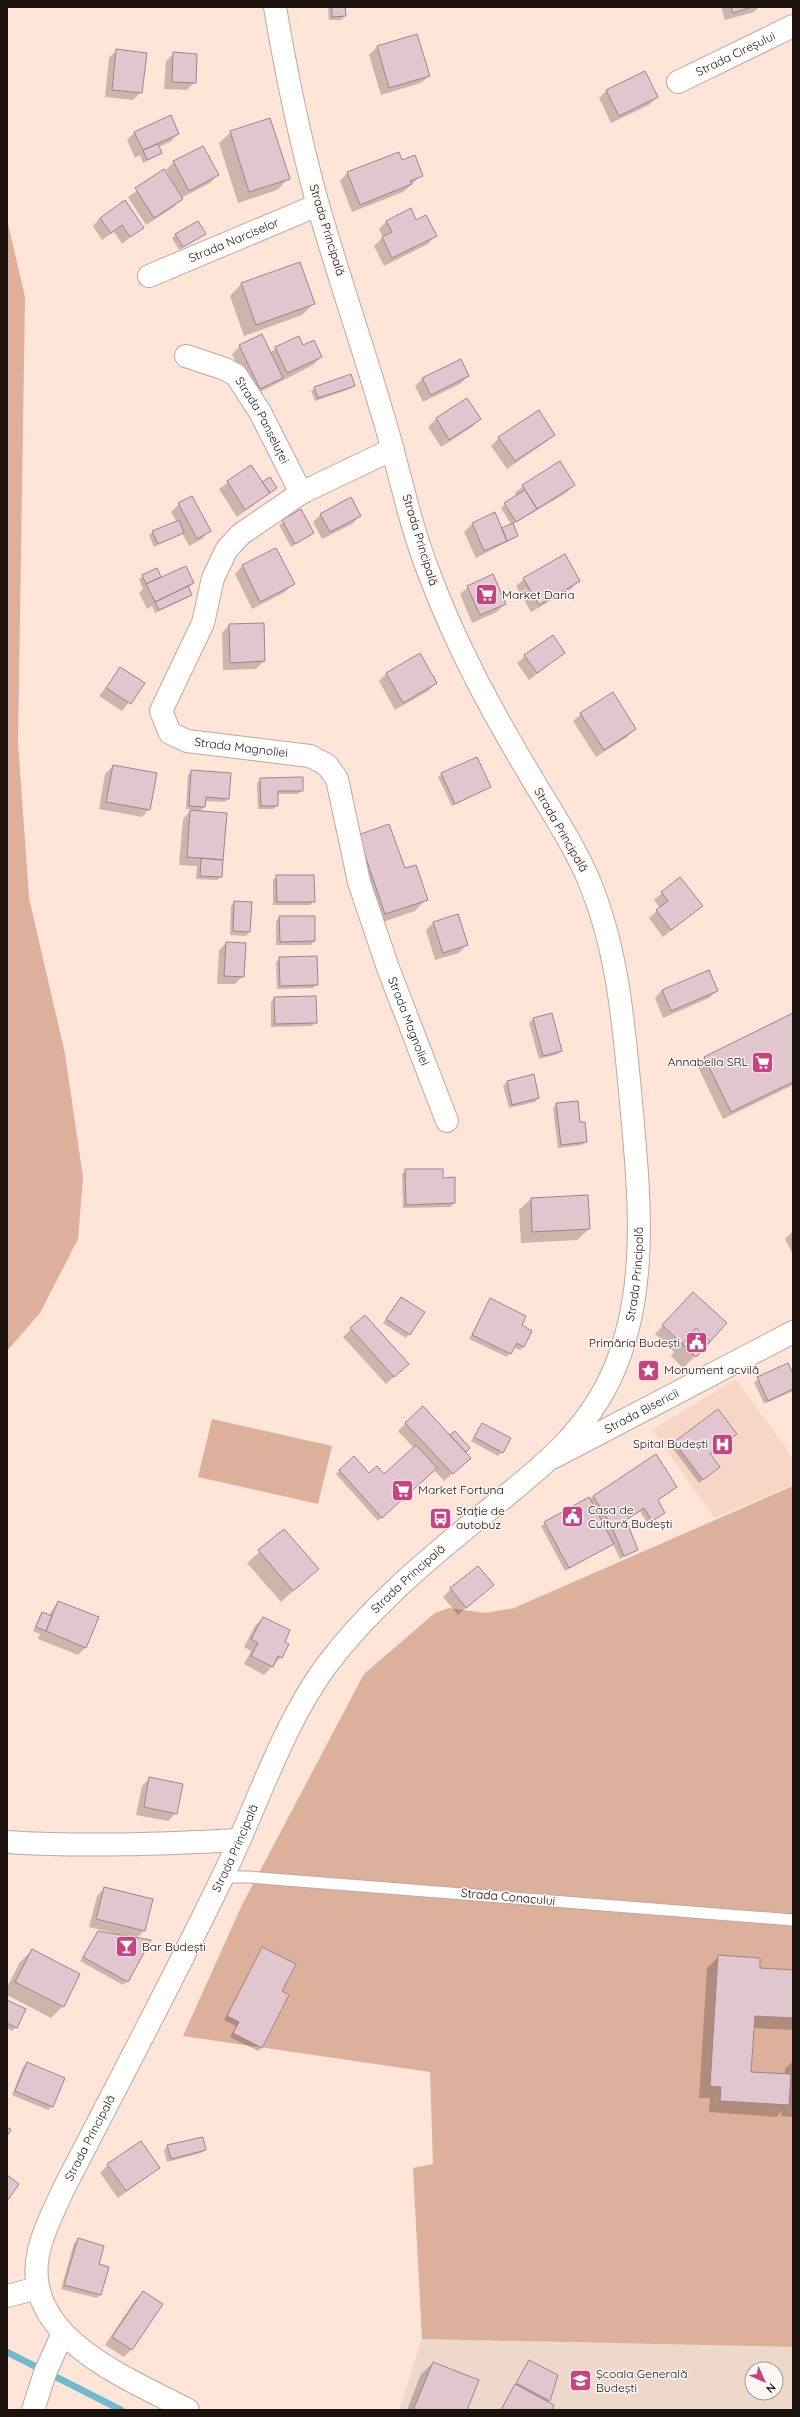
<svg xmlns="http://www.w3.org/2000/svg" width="800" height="2417" font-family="Quicksand,sans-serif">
<rect width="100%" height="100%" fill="#ffe4d7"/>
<path fill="#f8d6c6" d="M735 1379 793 1458V1485L714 1518 653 1430Z"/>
<path fill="#edd8ca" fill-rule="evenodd" d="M422 2339 793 2347V2410H399ZM752 2369H776V2393H752Z"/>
<path fill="#dcb09b" d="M7 220 25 297 18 742 29 898 65 1054 83 1177 78 1239 40 1313 7 1351Z
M212 1419 332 1446 318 1504 198 1477Z
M793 1486V2347L422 2339 413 2168 433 2164 430 2072 183 2036 242 1905 364 1674 435 1613 449 1608 485 1613 514 1608Z"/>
<path fill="#0003" d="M328 7H344L345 16 341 20H329Z
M721 7H759L754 12 725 20Z
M416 35 429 76 421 83 381 95 369 55 377 47Z
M117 50 141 92 133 100 105 97 109 58Z
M174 53 195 82 187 90 164 89 166 61Z
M607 90 657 97 649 105 611 123 599 98Z
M135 132 178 134 170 142 158 147 161 153 157 156 143 163 140 155 135 158 127 140Z
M231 132 288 179 277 190 238 203 219 143Z
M398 153 401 161 422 175 403 192 352 212 340 181 347 173Z
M174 162 217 175 210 183 181 198 174 207 146 225 128 197 164 171 172 181 166 170Z
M100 218 142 228 122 244 114 232 102 240 93 226Z
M387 221H416L435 236 428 244 384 266 374 246 383 237 379 229Z
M205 234 179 250 172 238 176 235Z
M241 284 314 303 302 315 244 336 230 296Z
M240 346 270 353 276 348 303 347 321 357 313 365 252 396 232 354Z
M468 376 460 384 423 402 415 386 423 378Z
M354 385 350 389 315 401 311 391 315 388Z
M467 400 479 419 472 427 441 447 428 427 436 419Z
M554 435 546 442 507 469 491 446 499 438Z
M250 466 262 483 276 488 237 517 219 489Z
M574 485 566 493 512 525 517 536 513 539 476 558 464 532 472 524 494 514 501 529 511 524 501 508 517 497 515 493 523 486Z
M179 504 209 531 202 539 189 546 182 533 154 547 149 535 153 532 177 522 171 512Z
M300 511 313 533 291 547 279 525Z
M321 514 360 516 352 524 322 539 313 522Z
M242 566 293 584 285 592 252 609 235 574Z
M156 569 161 578 193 583 188 588 191 594 187 598 155 613 152 606 147 609 139 593 143 589 139 579Z
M524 579 579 581 571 589 531 612 516 586Z
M468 587 505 604 497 612 472 623 460 594Z
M229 625 264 661 256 669 223 670 222 633Z
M564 653 529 680 517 663 525 656Z
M121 668 144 683 122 711 99 696Z
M387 673 436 683 428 691 395 710 379 681Z
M581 714 635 729 627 737 596 757 573 721Z
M113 766 149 809 142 817 99 809 105 774Z
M192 771 228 798 225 802 205 801V806L199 812 221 877 217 880 196 879 197 866 179 865 183 819 192 809H186L188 775Z
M442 774 490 787 452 806 438 777Z
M261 779 302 790 298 794H277V805L274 809H258L257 783Z
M359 836 404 870 426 899 415 911 374 925Z
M277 876 314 901 310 905H273V880Z
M662 893 702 906 663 937 649 918 660 908 654 900Z
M235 902 251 903 249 932 246 936 230 935 231 906Z
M280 917H314V941L311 945H276V921Z
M433 923 466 945 459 953 435 960 426 930Z
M226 943 243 976 235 984H217L219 950Z
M280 958 317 984 313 988 277 989 276 962Z
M662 990H717L709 998 663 1018 655 998Z
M274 998 316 1022 312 1026 271 1027V1002Z
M552 1014 561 1050 558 1054 539 1059 529 1023 533 1019Z
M793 1014V1085L723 1119 697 1065 705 1057Z
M533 1076 538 1098 535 1102 509 1108 503 1086 507 1082Z
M557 1104 579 1123 586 1141 582 1145 558 1148 553 1108Z
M406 1170 442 1179 454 1178V1203L451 1207 403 1208 402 1174Z
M531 1199 589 1229 577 1240 521 1243 519 1210Z
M793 1231V1255L785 1239Z
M401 1298 409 1334 406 1338 383 1323Z
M490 1300 520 1326 531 1331 523 1347 520 1350 514 1347 507 1357 469 1339Z
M686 1301 695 1356 683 1368 671 1356 674 1352 655 1334Z
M351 1329 400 1372 386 1384 343 1337Z
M787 1364 793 1376V1391L764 1404 754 1382Z
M406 1423 450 1436 455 1432 469 1448 465 1452 462 1465 444 1481 434 1470 378 1521 336 1474 354 1457 369 1475H384L414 1448 398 1431Z
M482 1424 502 1452 498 1456 471 1441Z
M732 1438 709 1455 719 1467 699 1483 671 1446 674 1443Z
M675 1487 657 1501 664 1513 660 1516 648 1524 640 1511 625 1521 637 1550 620 1559 613 1544 565 1571 541 1526 594 1496Z
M284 1530 317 1569 281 1602 247 1563Z
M492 1585 458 1615 443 1597 451 1589Z
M58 1602 86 1647 78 1655 38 1639 40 1634 33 1631 39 1617 43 1613 48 1616Z
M263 1618 283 1642 281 1657 264 1675 244 1664 251 1651 244 1647 255 1626Z
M150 1778 176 1813 168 1821 136 1815 142 1786Z
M105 1888 144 1931 136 1939 127 1981 123 1985 80 1961 98 1932 113 1935 114 1933 89 1927 97 1896Z
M262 1949 281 1992 262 2048 258 2051 230 2037 236 2026 224 2020Z
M32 1950 63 2006 51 2018 7 1995V1987L20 1962Z
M719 1956 759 1969 793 1971V2030L753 2028 750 2073 785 2075V2069L793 2061V2117L781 2116 782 2111 776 2117 709 2112 710 2098H699L707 1968Z
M7 2001 16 2027 12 2031 7 2028Z
M27 2063 52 2107 48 2110 12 2095 23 2067Z
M168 2146 205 2150 201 2153 167 2162 164 2150Z
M108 2165 159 2168 118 2198 100 2173Z
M78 2240 98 2265 100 2295 97 2298 61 2289 74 2243Z
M143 2292 131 2350 124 2357 105 2345 135 2300Z
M529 2361 557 2375 547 2402 550 2410H500Z
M433 2363 466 2410H407L421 2374Z"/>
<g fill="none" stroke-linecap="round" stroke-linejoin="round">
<path stroke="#6dbccd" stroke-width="7" d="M7 2352 121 2410"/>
</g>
<path fill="#e1c5cf" stroke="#9f848e" d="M332 7H345L346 16 332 17Z
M731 7H752L733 13Z
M417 34 430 76 389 88 377 46Z
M116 49 147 53 142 93 112 90Z
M173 52 197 54 196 83 172 82Z
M645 71 658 97 619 116 606 90Z
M171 115 179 134 143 150 134 132Z
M270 118 290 179 249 192 230 131Z
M158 144 162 153 147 160 143 150Z
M203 146 219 175 189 191 173 161Z
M399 152 402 160 415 155 423 176 410 181 412 184 360 205 347 172Z
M164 169 183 199 154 218 135 188Z
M125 200 144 228 130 237 122 225 111 233 100 218Z
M411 208 416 220 426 215 437 236 392 258 382 237 392 232 386 221Z
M198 221 206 234 183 247 175 234Z
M300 262 315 304 256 325 241 283Z
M262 334 283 378 260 389 239 345Z
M299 336 303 345 314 340 322 357 287 373 275 347Z
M461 359 469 376 431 395 422 378Z
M351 374 355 386 318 398 314 387Z
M467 398 481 419 449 440 436 418Z
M539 410 555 435 515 461 498 437Z
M560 461 575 485 537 509 522 485Z
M251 465 270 493 245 510 227 481Z
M270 477 277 488 270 493 262 482Z
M525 490 537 509 516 522 504 503Z
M192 496 211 531 197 539 178 503Z
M351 497 361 516 330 532 320 514Z
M301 509 314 533 295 544 282 520Z
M495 512 507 541 484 551 472 523Z
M179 520 184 533 158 544 152 531Z
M513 523 518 536 507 541 502 528Z
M276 548 295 584 260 602 242 565Z
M565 554 580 581 539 605 523 578Z
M186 566 194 583 155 602 146 584Z
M157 568 161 577 146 584 142 575Z
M493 574 506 604 480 615 467 586Z
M188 586 192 595 159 610 155 602Z
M264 623 265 661 230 663 229 624Z
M553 635 565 653 537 673 524 655Z
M420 653 437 683 403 703 386 673Z
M120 667 145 683 131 704 106 688Z
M613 692 636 729 604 750 580 713Z
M477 757 491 787 455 804 441 773Z
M113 765 157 773 150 810 106 802Z
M191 770 231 773 229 799 206 797 205 807 189 806Z
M303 777V791H278V806H261L260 778Z
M190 810 227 813 223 860 187 857Z
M389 824 405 868 416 865 428 900 385 914 358 835Z
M201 858 223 860 222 877 200 876Z
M276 875H314L315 902H277Z
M680 877 703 906 671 930 656 910 668 901 661 892Z
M234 901 252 902 250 932 233 931Z
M458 914 468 945 443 953 433 922Z
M279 916H315V941L280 942Z
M226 942 246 943 244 977 224 976Z
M317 956 318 985 280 986 279 957Z
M709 970 718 991 671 1011 662 990Z
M316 996 317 1023 275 1024 274 997Z
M552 1013 562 1051 543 1056 533 1018Z
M793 1013V1082L731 1112 704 1057Z
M534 1074 539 1098 512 1105 507 1081Z
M578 1101 580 1122H585L587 1142 561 1145 556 1103Z
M405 1169H443V1178L455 1177V1203L406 1205Z
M588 1195 590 1229 532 1232 531 1198Z
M693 1292 727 1323 696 1357 662 1325Z
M401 1297 425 1312 410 1335 386 1319Z
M490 1298 526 1316 522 1325 532 1331 524 1347 517 1343 511 1354 472 1335Z
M365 1315 409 1364 394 1377 350 1328Z
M696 1328 710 1341 696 1357 682 1344Z
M788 1363 793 1374V1389L768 1401 757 1377Z
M423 1406 471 1458 453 1474 405 1423Z
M718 1409 737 1434 710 1454 720 1467 703 1480 674 1442Z
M482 1423 511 1438 503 1453 474 1437Z
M455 1431 470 1448 466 1452 450 1435Z
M416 1445 437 1468 382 1518 339 1470 354 1456 369 1473 377 1466 384 1474Z
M656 1454 677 1487 658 1500 665 1513 652 1521 644 1508 626 1520 638 1550 624 1556 610 1523 593 1496Z
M589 1497 614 1544 569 1568 544 1522Z
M284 1529 319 1569 293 1591 258 1550Z
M478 1566 494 1585 466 1608 450 1588Z
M58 1601 99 1617 86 1648 46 1631Z
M42 1612 52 1616 46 1631 36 1627Z
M263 1617 290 1630 285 1642 289 1644 282 1658 278 1656 273 1667 251 1656 258 1643 251 1639Z
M149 1777 183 1784 177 1814 144 1807Z
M104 1887 153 1899 145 1931 96 1919Z
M98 1931 151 1940 128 1982 83 1957Z
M262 1947 296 1964 282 1991 289 1995 262 2048 233 2033 239 2022 227 2016Z
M32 1949 80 1974 64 2007 15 1982Z
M718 1955 760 1958V1968L793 1970V2018L755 2016 751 2072 791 2074 789 2105 720 2101 721 2087 710 2086Z
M7 2000 26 2009 17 2028 7 2023Z
M27 2062 65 2078 53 2107 15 2091Z
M7 2127 11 2130 7 2136Z
M203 2137 206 2150 171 2159 167 2145Z
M141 2141 160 2168 126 2191 107 2164Z
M7 2175 19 2184 7 2201Z
M78 2238 104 2246 99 2264 109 2267 101 2295 64 2285Z
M143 2291 163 2304 132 2350 112 2337Z
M529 2360 558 2375 550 2401 516 2383Z
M433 2362 479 2380 467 2410H413Z
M515 2384 554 2405 552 2410H501Z"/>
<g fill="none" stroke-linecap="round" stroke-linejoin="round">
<defs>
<path id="lane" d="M223 1877H248L793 1920"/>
<g id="street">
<path id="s1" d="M678 82 793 26"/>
<path id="s2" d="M149 276 318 205"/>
<path id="s3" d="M186 356 225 369 236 375 260 412 301 493"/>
<path id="s4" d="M393 449 301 493 241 534 227 549 213 578 203 623 161 711 170 733 187 741 310 756 327 765 337 779 359 882 388 968 447 1121"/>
<path id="s5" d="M554 1457 793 1332"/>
<path d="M7 2296 38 2288"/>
</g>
<g id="secondary">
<path d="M7 1842C84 1847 162 1844 240 1840"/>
<path d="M33 2410 45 2373 63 2333"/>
<path id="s6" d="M188 2410C132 2380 28 2341 37 2262 40 2236 53 2213 63 2190 117 2085 173 1980 224 1874 256 1808 283 1724 326 1666 367 1611 422 1564 475 1521 531 1475 585 1438 614 1370 651 1283 638 1183 630 1091 623 1018 617 945 587 876 571 839 547 805 527 770 489 706 455 643 429 573 408 520 398 463 381 409 360 338 336 269 316 198 299 135 286 72 275 7"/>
</g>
</defs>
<use href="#lane" stroke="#c1a89c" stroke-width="13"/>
<use href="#street" stroke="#c1a89c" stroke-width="24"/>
<use href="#secondary" stroke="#c1a89c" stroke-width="24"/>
<use href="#lane" stroke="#fff" stroke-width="11"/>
<use href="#street" stroke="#fff" stroke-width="22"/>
<use href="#secondary" stroke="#fff" stroke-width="22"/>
</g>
<defs>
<symbol id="supermarket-square" viewBox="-11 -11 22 22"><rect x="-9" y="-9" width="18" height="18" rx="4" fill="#ca4380" stroke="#fcf6f4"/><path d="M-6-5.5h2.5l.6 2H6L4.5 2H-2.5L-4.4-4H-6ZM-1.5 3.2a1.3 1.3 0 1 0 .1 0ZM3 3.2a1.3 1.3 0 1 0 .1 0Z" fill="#fff"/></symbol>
<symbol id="civic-square" viewBox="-11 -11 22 22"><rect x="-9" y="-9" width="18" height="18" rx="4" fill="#ca4380" stroke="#fcf6f4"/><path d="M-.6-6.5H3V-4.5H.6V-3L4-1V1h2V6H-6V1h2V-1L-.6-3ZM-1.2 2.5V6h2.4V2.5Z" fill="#fff"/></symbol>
<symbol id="sight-square" viewBox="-11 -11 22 22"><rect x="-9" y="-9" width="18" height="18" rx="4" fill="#ca4380" stroke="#fcf6f4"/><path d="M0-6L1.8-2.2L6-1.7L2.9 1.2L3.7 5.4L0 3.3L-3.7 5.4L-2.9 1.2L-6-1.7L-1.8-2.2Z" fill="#fff"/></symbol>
<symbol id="hospital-square" viewBox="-11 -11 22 22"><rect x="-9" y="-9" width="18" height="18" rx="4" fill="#ca4380" stroke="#fcf6f4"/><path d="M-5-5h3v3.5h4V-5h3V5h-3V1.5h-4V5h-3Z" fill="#fff"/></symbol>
<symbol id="bus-square" viewBox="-11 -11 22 22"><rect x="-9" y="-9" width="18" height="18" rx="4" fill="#ca4380" stroke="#fcf6f4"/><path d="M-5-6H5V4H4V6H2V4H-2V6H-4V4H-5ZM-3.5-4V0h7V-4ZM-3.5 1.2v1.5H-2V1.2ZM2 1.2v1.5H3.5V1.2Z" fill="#fff"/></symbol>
<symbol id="bar-square" viewBox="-11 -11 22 22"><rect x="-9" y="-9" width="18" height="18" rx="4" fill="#ca4380" stroke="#fcf6f4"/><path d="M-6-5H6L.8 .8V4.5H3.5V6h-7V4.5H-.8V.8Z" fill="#fff"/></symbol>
<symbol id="school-square" viewBox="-11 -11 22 22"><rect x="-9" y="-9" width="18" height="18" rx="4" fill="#ca4380" stroke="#fcf6f4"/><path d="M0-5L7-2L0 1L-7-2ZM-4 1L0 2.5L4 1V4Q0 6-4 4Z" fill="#fff"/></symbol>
</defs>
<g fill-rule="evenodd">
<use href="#supermarket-square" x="474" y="582" width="25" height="25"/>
<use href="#supermarket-square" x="750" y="1050" width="25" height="25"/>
<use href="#civic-square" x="684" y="1330" width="25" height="25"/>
<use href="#sight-square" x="636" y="1358" width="25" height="25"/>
<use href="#hospital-square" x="710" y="1432" width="25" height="25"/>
<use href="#supermarket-square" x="390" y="1478" width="25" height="25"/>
<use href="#civic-square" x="560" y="1504" width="25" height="25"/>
<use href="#bus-square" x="428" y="1506" width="25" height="25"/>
<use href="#bar-square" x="114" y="1934" width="25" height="25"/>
<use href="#school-square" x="568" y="2368" width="25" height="25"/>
</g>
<g text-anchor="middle" stroke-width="3" stroke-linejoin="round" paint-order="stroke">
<g font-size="12" fill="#1b120e" stroke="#fcf6f4">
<text dy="4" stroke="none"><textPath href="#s1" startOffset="64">Strada Cireșului</textPath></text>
<text transform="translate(327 230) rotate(73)" y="4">Strada Principală</text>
<text dy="4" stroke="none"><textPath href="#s2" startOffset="92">Strada Narciselor</textPath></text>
<text dy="4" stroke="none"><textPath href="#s3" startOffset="106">Strada Panseluței</textPath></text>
<text transform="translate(420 540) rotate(73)" y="4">Strada Principală</text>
<text dy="4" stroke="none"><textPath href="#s4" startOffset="468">Strada Magnoliei</textPath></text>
<text transform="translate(561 830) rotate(60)" y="4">Strada Principală</text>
<text dy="4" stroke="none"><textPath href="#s4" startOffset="827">Strada Magnoliei</textPath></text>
<text dy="4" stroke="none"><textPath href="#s6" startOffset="1404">Strada Principală</textPath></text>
<text dy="4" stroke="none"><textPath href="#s5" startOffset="99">Strada Bisericii</textPath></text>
<text dy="4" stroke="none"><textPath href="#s6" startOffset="1009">Strada Principală</textPath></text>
<text dy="4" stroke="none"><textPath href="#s6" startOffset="685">Strada Principală</textPath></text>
<text transform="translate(508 1897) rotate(5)" y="4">Strada Conacului</text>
<text dy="4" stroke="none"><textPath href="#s6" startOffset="361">Strada Principală</textPath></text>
</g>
<g font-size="12" fill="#1b120e" stroke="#fcf6f4" text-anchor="start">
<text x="502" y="599">Market Daria</text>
<text x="748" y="1066" text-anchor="end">Annabella SRL</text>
<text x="680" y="1347" text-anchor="end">Primăria Budești</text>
<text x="664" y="1374">Monument acvilă</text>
<text x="708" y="1448" text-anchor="end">Spital Budești</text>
<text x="418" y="1494">Market Fortuna</text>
<text x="588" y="1514">Casa de<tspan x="588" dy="14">Cultură Budești</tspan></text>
<text x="456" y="1515">Stație de<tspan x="456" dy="14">autobuz</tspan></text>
<text x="142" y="1951">Bar Budești</text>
<text x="596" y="2378">Școala Generală<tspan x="596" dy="14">Budești</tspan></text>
</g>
</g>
<rect width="800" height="2417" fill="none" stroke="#1b120e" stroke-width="16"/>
<g transform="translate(764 2381) rotate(135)"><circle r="19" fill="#fcf6f4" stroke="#a29b98"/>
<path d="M0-3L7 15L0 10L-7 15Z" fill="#ca4380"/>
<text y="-6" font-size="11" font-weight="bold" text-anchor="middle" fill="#1b120e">N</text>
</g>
</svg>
